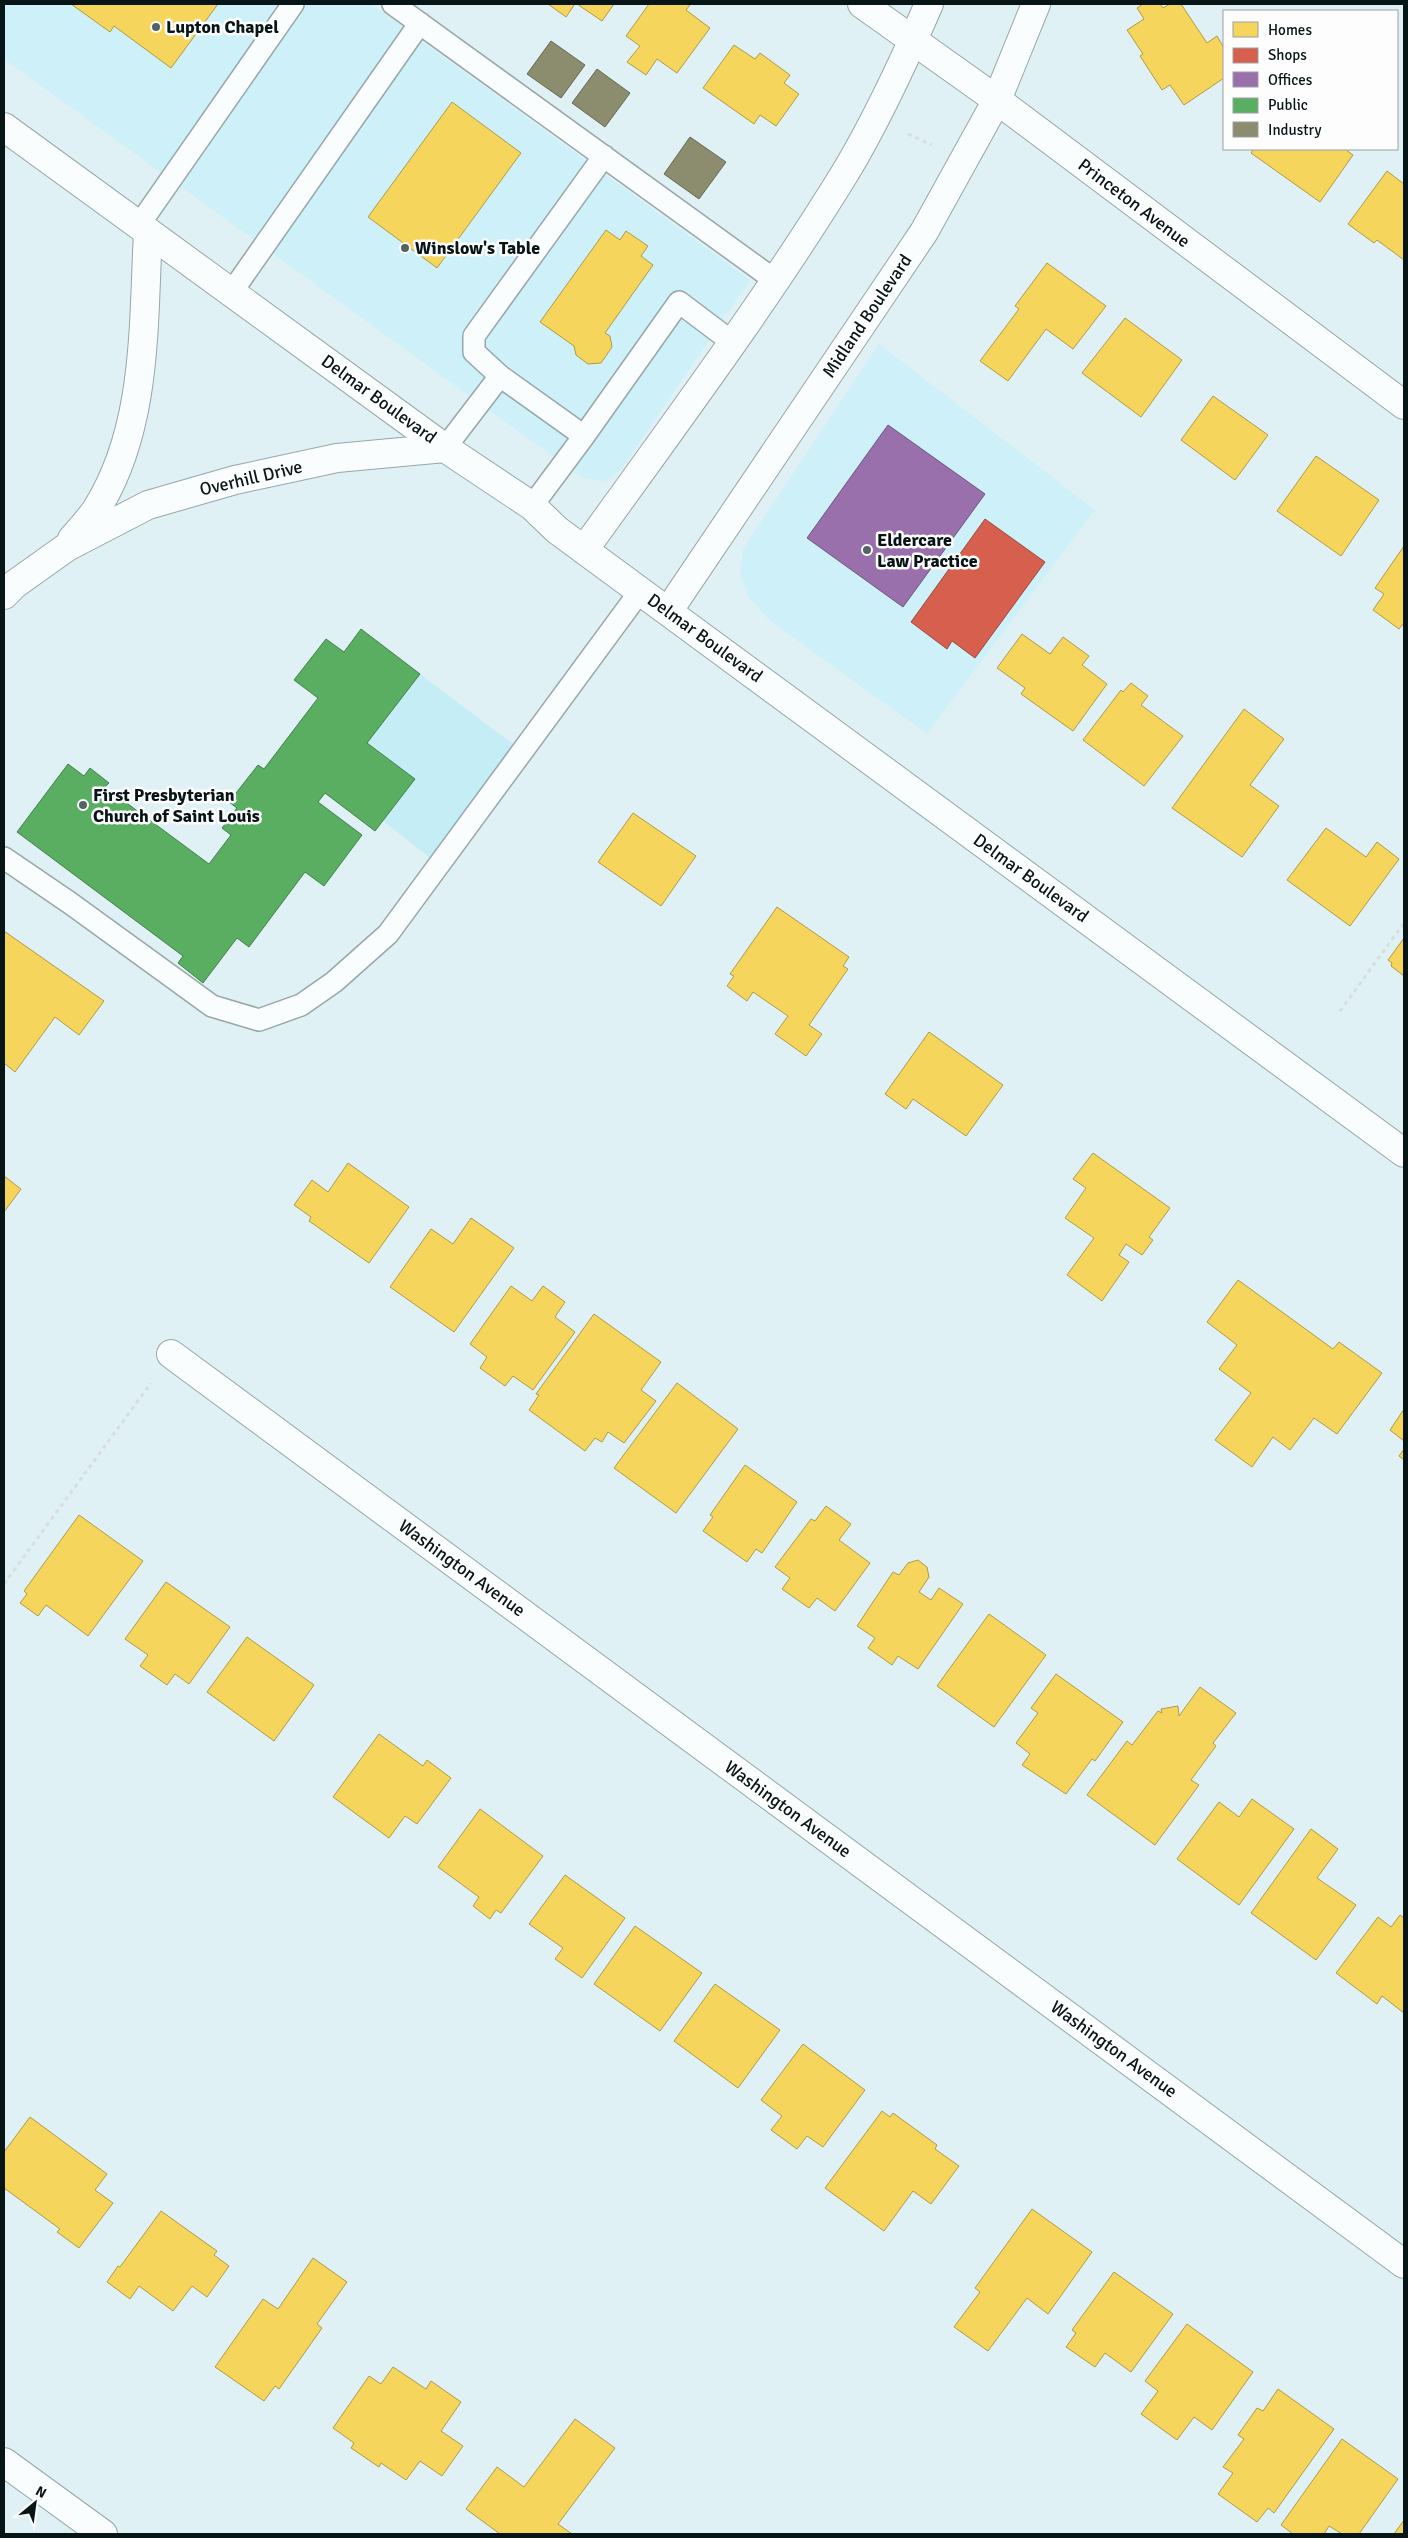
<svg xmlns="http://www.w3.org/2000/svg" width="1408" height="2538" font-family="Signika,sans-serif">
<rect width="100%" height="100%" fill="#e0f1f5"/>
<path fill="#cef0f8" d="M4 4H371L750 280 620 471 605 481 583 478 4 59Z
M879 344 1095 510 927 734 769 620 748 596 740 573 743 549Z"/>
<path fill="#c4edf6" d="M420 674 525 753 439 865 383 821 415 779 367 743Z"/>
<path fill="#f6d55c" stroke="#ae9b47" d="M71 4H218L171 68 114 26 110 32Z
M548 4H575L566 17Z
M577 4H614L602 21Z
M649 4H688L690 5 686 10 710 28 677 73 657 59 646 75 627 62 640 46 626 36Z
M1143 4H1160L1163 8 1170 4H1181L1207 43 1217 36 1224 48V78L1184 105 1170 85 1162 90 1140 56 1143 54 1127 30 1144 19 1137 8Z
M734 45 755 59 760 53 790 75 784 83 799 94 776 126 760 115 754 124 703 88Z
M452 102 521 153 437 268 368 217Z
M1254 149H1345L1353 155 1320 202 1251 153Z
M1387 171 1404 184V260L1377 240 1374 243 1348 224Z
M606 230 620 240 626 231 648 246 641 256 653 265 605 333 610 336 612 347 601 363 588 364 576 355 574 346 540 322Z
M1047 263 1106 306 1073 349 1046 329 1008 381 980 361 1019 309 1015 306Z
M1125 318 1182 360 1141 417 1082 373Z
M1213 396 1268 435 1235 480 1181 440Z
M1316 456 1379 500 1341 556 1277 511Z
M1404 546V623L1399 629 1373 610 1384 594 1375 588Z
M1022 634 1050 654 1063 637 1089 656 1082 665 1107 684 1073 731 1021 694 1025 688 997 668Z
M1131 683 1148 696 1141 705 1183 736 1144 786 1083 740 1121 690 1123 692Z
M1244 709 1284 739 1250 785 1279 806 1242 857 1172 808Z
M633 813 696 856 661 906 598 862Z
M1326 828 1366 857 1377 842 1399 859 1350 926 1287 880Z
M777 907 849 957 843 966 848 969 809 1025 822 1034 806 1056 775 1034 788 1016 753 992 747 1001 727 986 734 976 730 974Z
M4 931 104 1001 79 1035 55 1017 15 1072 4 1063Z
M1404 938V976L1391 966 1392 963 1388 960Z
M929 1032 1003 1085 966 1136 913 1099 906 1109 885 1094Z
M1093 1153 1170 1208 1149 1237 1153 1240 1142 1255 1126 1244 1119 1255 1129 1262 1102 1301 1067 1275 1094 1238 1065 1218 1086 1188 1073 1179Z
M348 1163 409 1207 369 1263 309 1221 311 1217 294 1205 312 1180 328 1192Z
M4 1176 21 1189 4 1212Z
M471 1218 514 1248 454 1332 390 1287 431 1229 453 1244Z
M1238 1280 1333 1349 1339 1342 1382 1373 1337 1434 1314 1418 1290 1450 1273 1437 1252 1467 1215 1440 1251 1393 1219 1369 1237 1345 1207 1322Z
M511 1286 532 1301 543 1286 565 1302 555 1317 575 1332 533 1390 513 1376 505 1386 480 1368 487 1357 470 1344Z
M594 1314 661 1362 641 1390 656 1401 624 1443 608 1432 602 1442 595 1438 585 1451 529 1410 539 1395 536 1394Z
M677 1383 738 1429 676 1513 614 1468Z
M1404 1409V1441L1390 1430Z
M1404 1449V1460L1399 1456Z
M745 1465 797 1502 762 1553 756 1549 747 1562 703 1531 713 1517 710 1515Z
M826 1506 851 1524 839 1540 870 1563 835 1611 817 1598 809 1608 782 1589 790 1578 775 1567 811 1519 815 1521Z
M79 1515 143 1561 88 1636 46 1605 38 1616 20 1603 27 1594 24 1591Z
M918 1560 927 1567 929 1577 919 1592 931 1600 939 1588 963 1604 918 1669 898 1656 892 1665 868 1648 875 1638 857 1626 893 1572 899 1575 908 1563Z
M166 1582 230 1627 189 1684 175 1674 167 1685 140 1666 148 1655 125 1639Z
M989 1614 1046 1655 994 1727 937 1686Z
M247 1637 314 1685 274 1741 207 1692Z
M1056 1674 1123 1722 1095 1761 1092 1759 1066 1794 1022 1765 1030 1754 1016 1743 1038 1713 1031 1708Z
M1200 1687 1236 1713 1213 1743 1216 1746 1191 1780 1199 1785 1155 1845 1087 1795 1127 1741 1132 1745 1158 1711 1162 1713 1161 1709 1178 1706 1179 1716Z
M379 1734 423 1766 427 1760 451 1778 417 1824 405 1816 389 1838 333 1797Z
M1252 1799 1294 1829 1239 1905 1177 1859 1219 1802 1239 1817Z
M480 1809 543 1856 501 1913 496 1910 490 1919 473 1906 479 1897 438 1867Z
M1311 1829 1338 1849 1317 1878 1356 1905 1316 1960 1251 1913Z
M565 1875 625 1918 582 1978 555 1959 563 1948 529 1924Z
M1400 1915 1404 1918V2013L1382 1996 1377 2004 1336 1973 1378 1917 1391 1927Z
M635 1926 702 1973 660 2031 594 1984Z
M715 1984 780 2030 738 2088 674 2041Z
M803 2044 865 2090 823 2147 807 2136 797 2149 771 2130 782 2116 761 2100Z
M882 2111 890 2117 893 2113 937 2145 935 2149 959 2166 931 2204 913 2191 884 2231 825 2188Z
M30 2117 107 2174 95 2190 113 2203 79 2248 57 2232 60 2229 4 2188V2152Z
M1032 2209 1092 2252 1048 2314 1027 2298 988 2351 954 2327 980 2292 975 2288Z
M161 2211 217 2251 214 2255 229 2266 207 2297 192 2286 173 2311 139 2286 130 2299 107 2282 118 2266 120 2267Z
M313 2258 347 2282 317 2324 322 2328 279 2389 275 2386 264 2401 215 2367 263 2299 278 2309Z
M1114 2272 1173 2314 1131 2372 1105 2353 1095 2367 1066 2347 1076 2333 1072 2330Z
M1187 2324 1253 2372 1212 2430 1194 2417 1177 2440 1141 2414 1158 2391 1145 2381Z
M393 2367 426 2389 431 2381 461 2402 441 2431 463 2446 442 2476 420 2461 406 2480 381 2463 379 2467 351 2448 354 2443 333 2428 369 2376 381 2384Z
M1278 2389 1334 2429 1274 2513 1268 2508 1257 2522 1218 2494 1233 2473 1223 2467 1244 2439 1238 2435 1257 2408 1263 2411Z
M575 2419 615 2448 558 2524 572 2534H500L466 2509 497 2467 524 2487Z
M1342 2439 1398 2479 1359 2534H1342L1329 2526 1324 2534H1293L1281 2525Z
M1404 2520V2534H1394Z"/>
<path fill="#d6604d" stroke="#984a3d" d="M985 519 1045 562 975 658 952 641 947 649 911 622Z"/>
<path fill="#9970ab" stroke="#6d557f" d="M888 425 985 494 903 607 807 538Z"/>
<path fill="#5aae61" stroke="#41804b" d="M361 629 420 674 367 743 415 779 375 831 325 793 318 802 362 835 324 886 305 872 249 947 237 938 203 983 178 963 183 956 17 832 68 764 84 776 90 768 109 783 105 787 209 864 231 835 222 828 237 808 229 802 258 765 264 769 318 698 294 680 326 639 344 652Z"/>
<path fill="#8c8c6e" stroke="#646854" d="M551 41 585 65 561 98 527 74Z
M597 69 630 93 605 127 572 103Z
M690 137 726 162 699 199 664 174Z"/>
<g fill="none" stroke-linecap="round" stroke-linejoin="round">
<defs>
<path id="lane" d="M393 4 776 281
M139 225 293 4
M231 293 420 23
M500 376 584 436 679 302 732 342
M445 448 500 376 474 352V336L604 156
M532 506 584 436
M4 858 70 903 212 1006 259 1020 301 1005 334 982 388 934 641 590"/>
<path id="street" d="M862 4 997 100 1404 405
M72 539C80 530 89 520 96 510 148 428 143 324 148 232
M4 595 15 584 67 547 148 505 235 480 337 458 445 448
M171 1354 1404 2264
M4 2462 103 2534"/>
<path id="secondary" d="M4 127 445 448 532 506 557 530 1404 1153
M584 550C673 426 765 303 845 173 876 122 905 59 929 4
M669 610 924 232 997 100 1036 4"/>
</defs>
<use href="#lane" stroke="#97a6a9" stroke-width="24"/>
<use href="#street" stroke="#97a6a9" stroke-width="30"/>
<use href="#secondary" stroke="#97a6a9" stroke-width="30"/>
<path stroke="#d8ddde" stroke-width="3" stroke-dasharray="4 4" stroke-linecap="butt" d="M908 134 932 145
M1340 1011 1404 923
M4 1584 151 1383"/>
<use href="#lane" stroke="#fafdfe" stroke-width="21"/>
<use href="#street" stroke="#fafdfe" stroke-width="28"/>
<use href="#secondary" stroke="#fafdfe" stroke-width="28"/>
</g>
<g fill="#536265" stroke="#fdfdfd" stroke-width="2">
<circle cx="156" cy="27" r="5"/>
<circle cx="405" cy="248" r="5"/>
<circle cx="867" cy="550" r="5"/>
<circle cx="83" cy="805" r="5"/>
</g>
<g text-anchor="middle" stroke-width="5" stroke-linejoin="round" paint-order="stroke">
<g font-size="18" font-weight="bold" fill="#071517" stroke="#fdfdfd" text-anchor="start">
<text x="166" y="33">Lupton Chapel</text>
<text x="415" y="254">Winslow's Table</text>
<text x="877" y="546">Eldercare<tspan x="877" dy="21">Law Practice</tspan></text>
<text x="93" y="801">First Presbyterian<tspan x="93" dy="21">Church of Saint Louis</tspan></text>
</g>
<g font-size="18" fill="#071517" stroke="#fdfdfd">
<text transform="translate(1134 203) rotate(37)" y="6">Princeton Avenue</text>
<text transform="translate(867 316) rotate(-56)" y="6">Midland Boulevard</text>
<text transform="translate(379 399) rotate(36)" y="6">Delmar Boulevard</text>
<text transform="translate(251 478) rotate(-13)" y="6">Overhill Drive</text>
<text transform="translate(705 638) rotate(36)" y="6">Delmar Boulevard</text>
<text transform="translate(1031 878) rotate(36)" y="6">Delmar Boulevard</text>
<text transform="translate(462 1568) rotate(36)" y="6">Washington Avenue</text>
<text transform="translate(788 1809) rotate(36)" y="6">Washington Avenue</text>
<text transform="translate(1114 2049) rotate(36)" y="6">Washington Avenue</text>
</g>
</g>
<rect width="1408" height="2538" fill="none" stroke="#071517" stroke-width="10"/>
<rect x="1223" y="10" width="175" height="140" fill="#fdfdfd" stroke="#9ba0a1"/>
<rect x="1233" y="22" width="25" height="15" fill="#f6d55c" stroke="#9ba0a1"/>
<text x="1268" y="35" font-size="15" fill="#071517">Homes</text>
<rect x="1233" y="48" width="25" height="15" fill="#d6604d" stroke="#9ba0a1"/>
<text x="1268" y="60" font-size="15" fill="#071517">Shops</text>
<rect x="1233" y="72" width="25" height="15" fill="#9970ab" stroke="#9ba0a1"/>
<text x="1268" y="85" font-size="15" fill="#071517">Offices</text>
<rect x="1233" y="98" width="25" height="15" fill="#5aae61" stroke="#9ba0a1"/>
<text x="1268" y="110" font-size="15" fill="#071517">Public</text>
<rect x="1233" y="122" width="25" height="15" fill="#8c8c6e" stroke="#9ba0a1"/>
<text x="1268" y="135" font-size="15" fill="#071517">Industry</text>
<g transform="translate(35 2503) rotate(29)" stroke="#fdfdfd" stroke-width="4" paint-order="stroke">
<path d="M0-4L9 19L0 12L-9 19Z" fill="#071517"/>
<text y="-8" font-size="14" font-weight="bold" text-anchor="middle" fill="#071517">N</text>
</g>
</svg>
